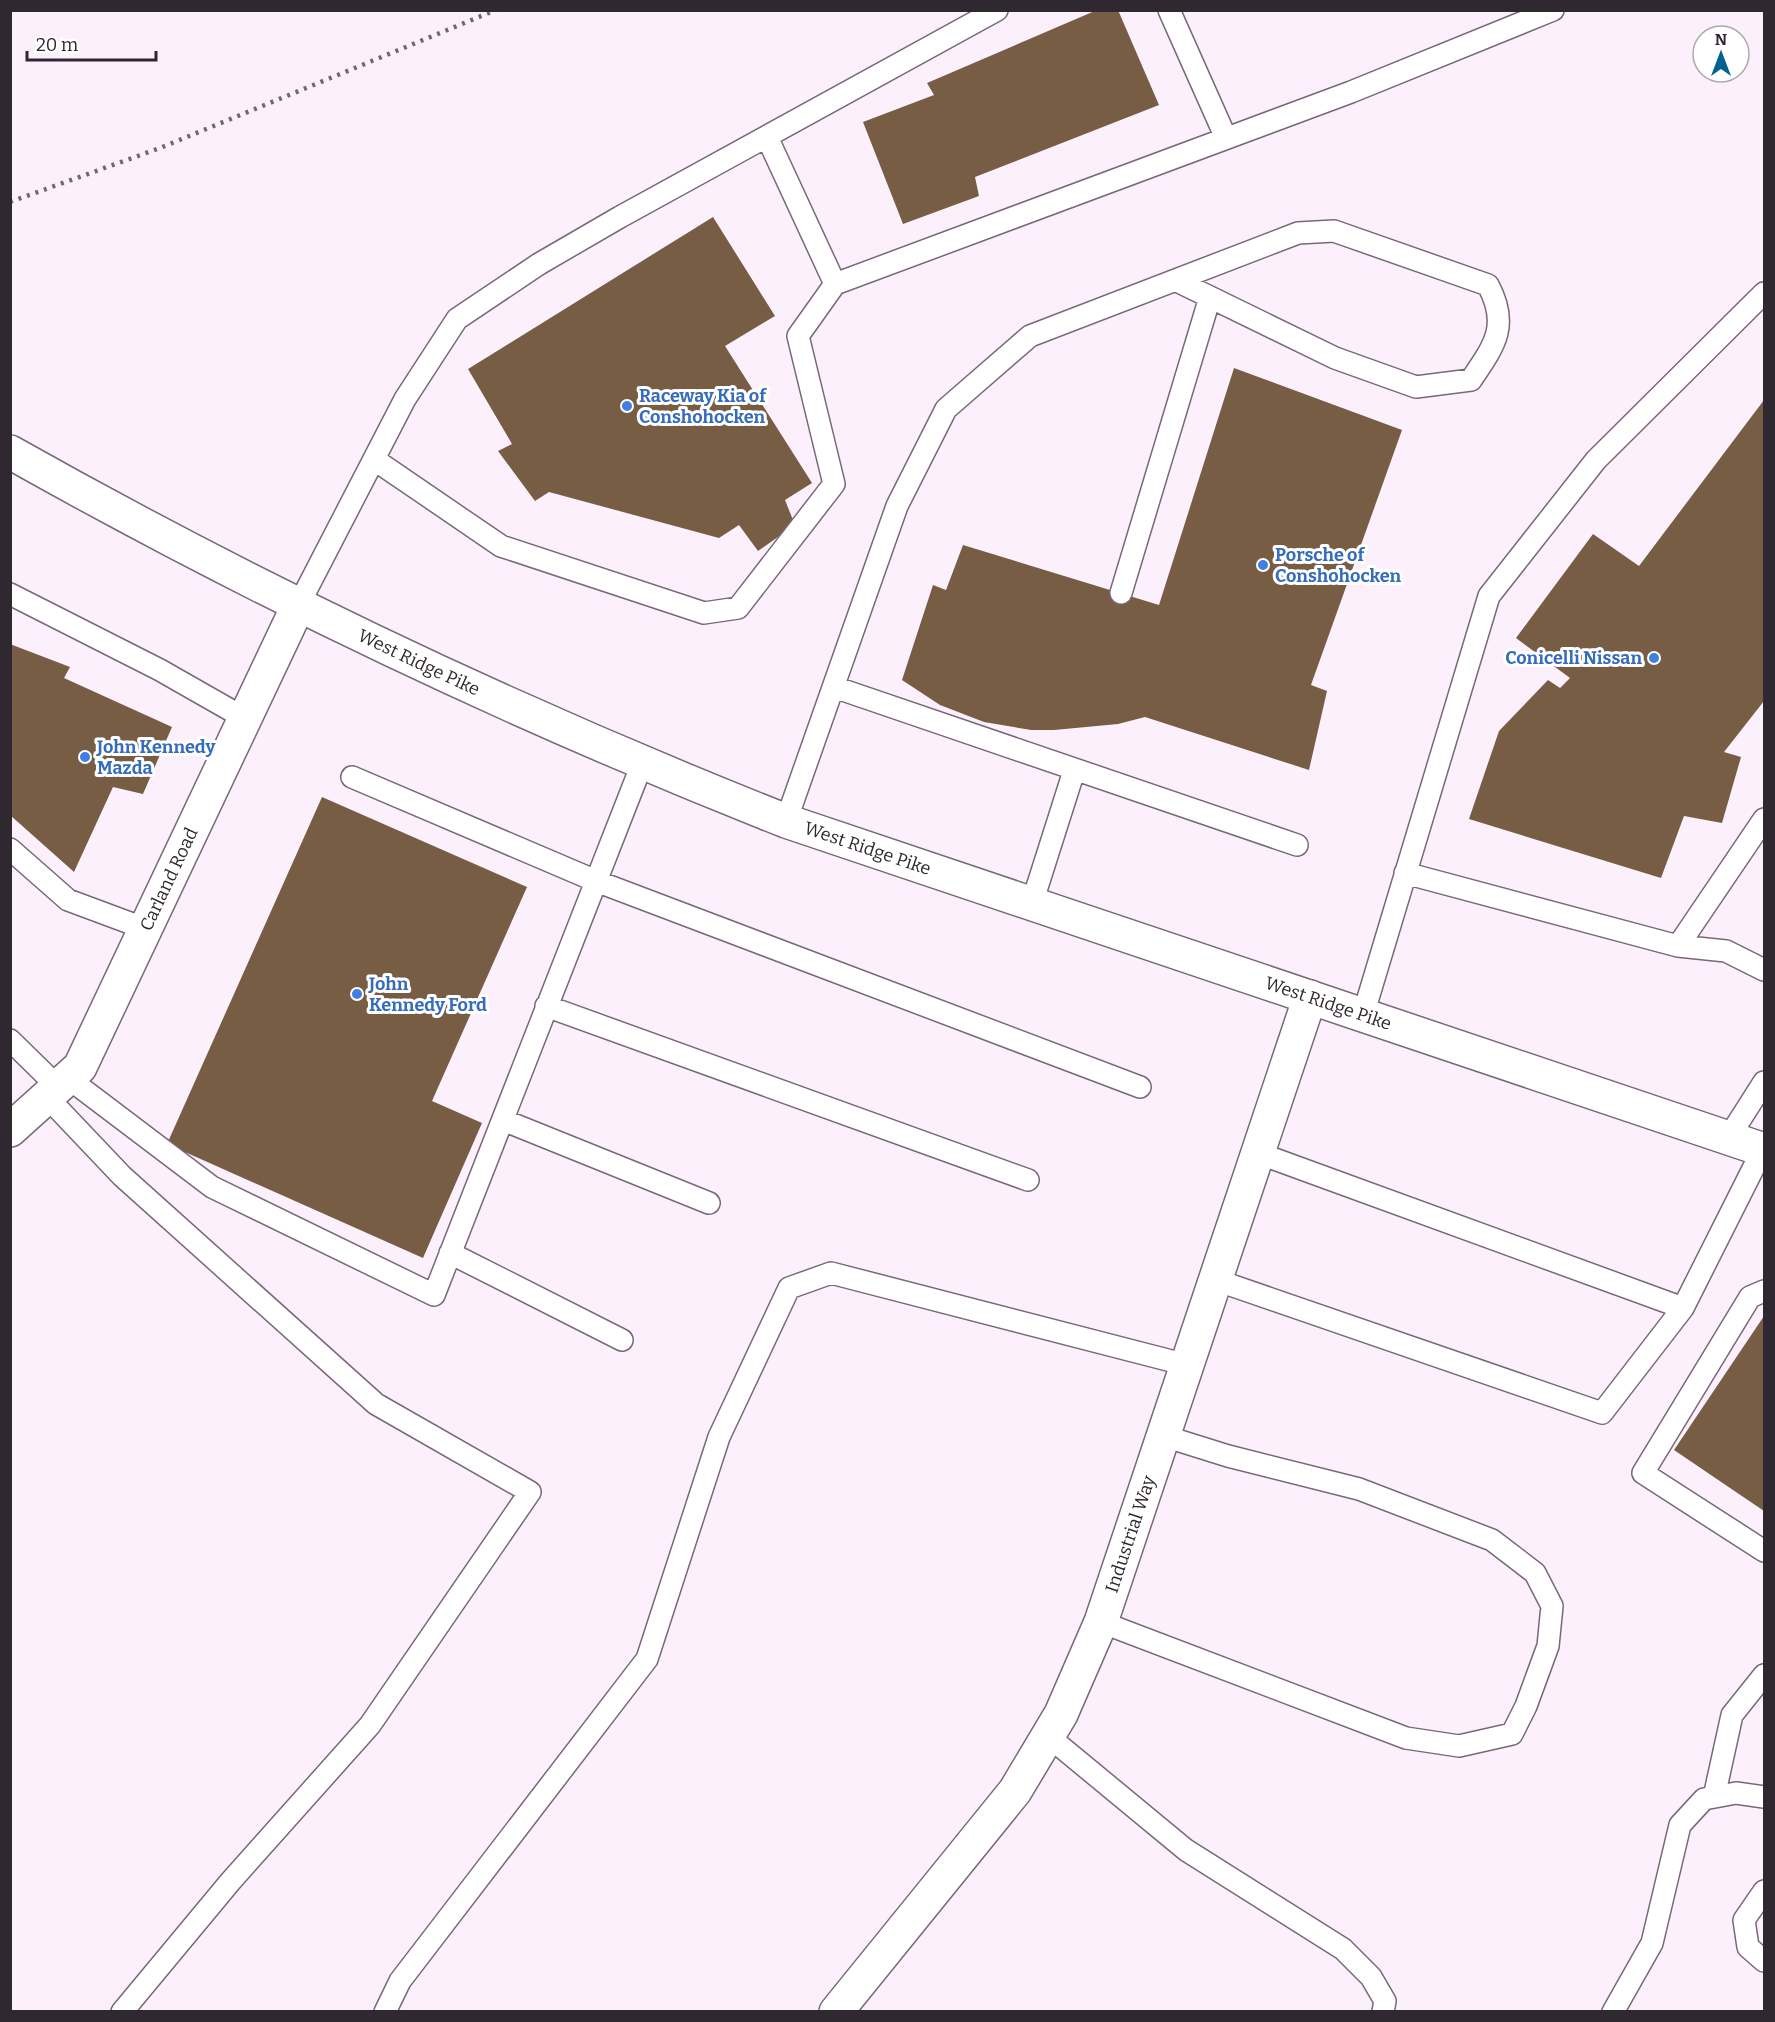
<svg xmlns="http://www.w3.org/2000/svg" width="1775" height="2022" font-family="Bitter,serif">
<rect width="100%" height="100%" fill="#fdf0fd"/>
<path fill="#785d45" d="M1097 10H1118L1159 105 975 177 979 196 903 224 863 122 934 95 927 83Z
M713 217 775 316 725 346 812 483 785 500 795 525 758 551 739 525 719 538 549 492 535 501 498 451 512 444 468 369Z
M1234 368 1402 430 1311 685 1327 691 1309 770 1145 717 1118 724 1054 730H1031L984 722 940 705 902 680 933 585 946 590 963 545 1159 605Z
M1764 400V701L1724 752 1741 757 1722 823 1684 816 1661 878 1469 819 1499 731 1548 680 1560 688 1570 678 1516 638 1593 534 1639 566Z
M10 644 70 667 64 678 172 727 143 794 113 787 74 872 10 815Z
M322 797 527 887 432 1101 482 1123 423 1258 167 1144Z
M1764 1316V1511L1674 1450Z"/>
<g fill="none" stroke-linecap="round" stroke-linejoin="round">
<defs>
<path id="service" d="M1169 10 1226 138
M767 137 835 284
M375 460 501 546 704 613 738 608 834 484 798 336 835 284 1351 92 1553 10
M1121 593 1210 297
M10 594 160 670 246 719
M298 606 405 399 457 319 539 264 620 217 997 10
M834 687 1297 845
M352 777 596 881 1140 1087
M786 821 897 506 946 409 1030 336 1298 233 1334 231 1488 285C1510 326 1494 346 1471 380L1416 387 1335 358 1177 281
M10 849 68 900 146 929
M1405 873 1678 946 1764 819
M1032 903 1074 771
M1678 946 1726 951 1764 970
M546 1006 1028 1180
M1363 1015 1489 596 1596 460 1764 293
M10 1040 58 1087
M68 1078 212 1187 434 1295 642 764
M47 1097 122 1176 376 1404 530 1492 370 1725 230 1882 122 2012
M503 1120 709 1203
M1729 1137 1764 1082
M1258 1153 1683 1308
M450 1253 622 1340
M1216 1280 1602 1413 1683 1308 1763 1149
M1764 1291 1750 1297 1643 1473 1764 1551
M1101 1622 1406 1738 1459 1746 1512 1734 1526 1706 1548 1646 1552 1606 1535 1573 1492 1540 1359 1489 1228 1456 1164 1436
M1048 1736 1186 1850 1343 1949 1371 1977 1385 2001 1383 2012
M1714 1797 1732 1715 1764 1675
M1764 1891 1744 1920 1748 1947 1764 1961
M385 2012 400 1981 647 1659 719 1437 789 1288 831 1273 1187 1365
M1613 2012 1652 1943 1680 1825 1704 1799 1736 1793 1764 1797"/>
<g id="minor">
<path id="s1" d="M10 1130 80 1067 298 606"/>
<path id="s2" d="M836 2012 1015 1791 1061 1714 1101 1622 1310 997"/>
</g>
<g id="primary">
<path id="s3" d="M10 452C260 593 520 716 786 821L1764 1150"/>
</g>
</defs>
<use href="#service" stroke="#7a677a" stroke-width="24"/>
<use href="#minor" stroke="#7a677a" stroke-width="36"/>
<use href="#primary" stroke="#7a677a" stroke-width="36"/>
<use href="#service" stroke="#fff" stroke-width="21"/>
<use href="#minor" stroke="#fff" stroke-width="33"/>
<use href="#primary" stroke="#fff" stroke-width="33"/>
<path stroke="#706770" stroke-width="4.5" stroke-dasharray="3 6" stroke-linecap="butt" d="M10 202 160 148 496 10"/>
</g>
<g fill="#3f7fe0" stroke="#fff" stroke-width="2">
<circle cx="627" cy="406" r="6"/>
<circle cx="1263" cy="565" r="6"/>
<circle cx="1654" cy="658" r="6"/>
<circle cx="85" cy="757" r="6"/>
<circle cx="357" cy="994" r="6"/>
</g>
<g text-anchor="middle" stroke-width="6" stroke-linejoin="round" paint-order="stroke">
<g font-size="18" font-weight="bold" fill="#366cbe" stroke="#fff" text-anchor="start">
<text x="639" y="402">Raceway Kia of<tspan x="639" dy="21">Conshohocken</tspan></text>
<text x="1275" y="561">Porsche of<tspan x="1275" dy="21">Conshohocken</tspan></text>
<text x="1642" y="664" text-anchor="end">Conicelli Nissan</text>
<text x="97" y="753">John Kennedy<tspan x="97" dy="21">Mazda</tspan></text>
<text x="369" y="990">John<tspan x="369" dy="21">Kennedy Ford</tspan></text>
</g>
<g font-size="18" fill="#302830" stroke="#fff">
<text dy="6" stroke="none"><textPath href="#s3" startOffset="460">West Ridge Pike</textPath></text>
<text dy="6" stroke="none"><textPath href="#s3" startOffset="946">West Ridge Pike</textPath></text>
<text dy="6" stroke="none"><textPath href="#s1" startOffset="302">Carland Road</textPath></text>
<text dy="6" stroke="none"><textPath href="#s3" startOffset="1432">West Ridge Pike</textPath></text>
<text dy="6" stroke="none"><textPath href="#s2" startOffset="567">Industrial Way</textPath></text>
</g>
</g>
<rect width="1775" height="2022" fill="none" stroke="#302830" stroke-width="24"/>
<g transform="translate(1721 54)"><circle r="28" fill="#ffffff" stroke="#aca9ac" stroke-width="1.5"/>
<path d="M0-4.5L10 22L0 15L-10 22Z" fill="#036191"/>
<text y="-9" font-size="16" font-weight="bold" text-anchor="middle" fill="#302830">N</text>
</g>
<path d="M27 51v9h129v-9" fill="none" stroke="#302830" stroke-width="3"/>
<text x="36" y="51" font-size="18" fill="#302830" stroke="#ffffff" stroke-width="4.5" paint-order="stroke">20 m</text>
</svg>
